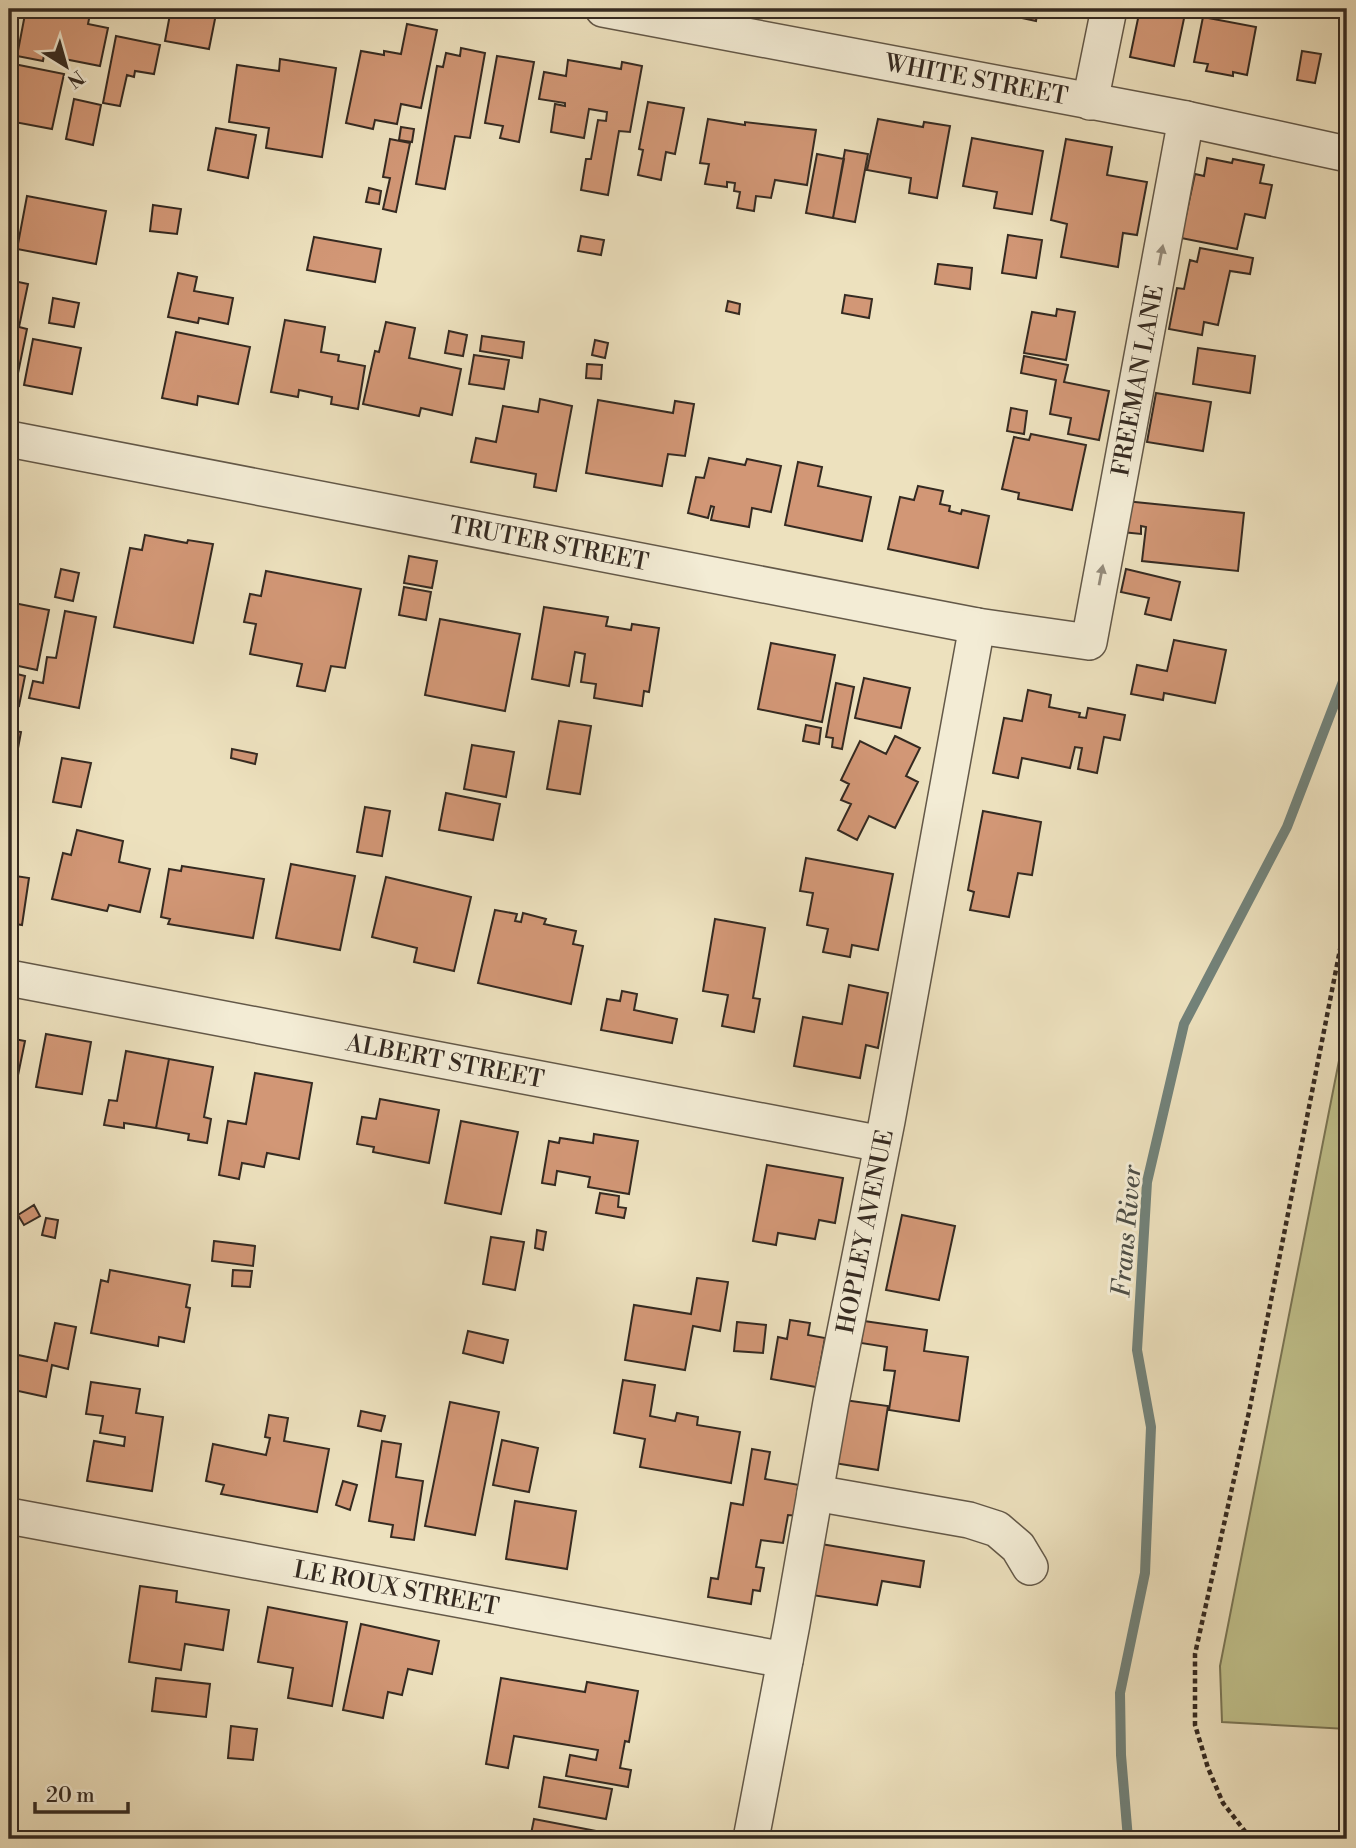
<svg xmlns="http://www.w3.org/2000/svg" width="1356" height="1848" font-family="'Libre Bodoni',serif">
<rect width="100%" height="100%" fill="#ede1be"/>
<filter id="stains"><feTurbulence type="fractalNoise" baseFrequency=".00286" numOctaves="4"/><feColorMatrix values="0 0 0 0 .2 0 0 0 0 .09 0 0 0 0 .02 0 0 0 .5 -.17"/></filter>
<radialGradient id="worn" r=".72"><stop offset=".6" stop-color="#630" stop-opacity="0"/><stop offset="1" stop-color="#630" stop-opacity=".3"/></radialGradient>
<path fill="#c0c18c" stroke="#7a7656" stroke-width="2" d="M1347 1020V1729L1222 1722 1220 1666Z"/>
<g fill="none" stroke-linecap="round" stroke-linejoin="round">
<path stroke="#72827a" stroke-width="10" d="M1128 1839 1121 1755 1120 1693 1145 1573 1151 1427 1137 1350 1147 1182 1184 1024 1287 827 1344 679 1347 661"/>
</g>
<path fill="#d29776" stroke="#352a21" stroke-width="2" d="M26 9H91L88 24 108 28 100 66 44 55 43 61 17 56Z
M171 9H217L209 49 165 41Z
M980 9H1038L1036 21Z
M1140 9H1186L1174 66 1130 57Z
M1203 17 1256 27 1247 75 1233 72V76L1206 71 1208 64 1194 62Z
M407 24 437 30 421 108 401 104 397 124 375 120 373 129 346 123 361 51 384 55V51L401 54Z
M116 36 160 45 154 74 135 71 134 77 127 75 120 106 103 103Z
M461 48 485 53 470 138 455 136 445 189 416 184 437 66 443 67 446 53 460 56Z
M1302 51 1321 54 1315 83 1297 80Z
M497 56 534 62 519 142 500 138 503 126 485 123Z
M280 59 336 68 322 157 266 148 269 128 229 122 237 65 279 71Z
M568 60 621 69 622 62 642 66 630 132 619 131 608 195 581 190 586 159H591L598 120 606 121 607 112 589 109 584 138 551 132 555 104 565 106V103L539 99 544 72 566 76Z
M9 63 64 74 52 129 9 121Z
M74 99 101 105 93 145 66 139Z
M648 102 684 108 675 154 666 152 661 180 638 175 643 150 639 149Z
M708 119 745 125V122L816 130 807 185 775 180 771 198 756 196 754 211 737 208 740 192 734 191 735 183 727 182V187L705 184 709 164 700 163Z
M878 119 923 127 924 122 950 126 937 198 909 193 911 178 867 170Z
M401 127 414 129 412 142 399 140Z
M216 128 256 135 248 178 208 170Z
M972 138 1043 151 1032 214 994 208 997 192 963 186Z
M390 139 410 143 396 212 383 209 390 178 383 177Z
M1066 139 1112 147 1107 175 1147 182 1137 235 1123 233 1118 267 1061 257 1067 224 1051 220Z
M845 150 868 154 855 222 833 218Z
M817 154 844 159 833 218 806 213Z
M1207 158 1232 163 1233 159 1264 165 1260 183 1272 185 1265 218 1245 214 1237 249 1181 238 1195 174 1204 176Z
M369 188 381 191 379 204 366 202Z
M27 196 106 211 96 264 17 249Z
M153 205 181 209 177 234 150 231Z
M1008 235 1042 240 1036 278 1002 273Z
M581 236 604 240 601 255 578 251Z
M314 237 381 249 375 282 307 270Z
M1200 248 1253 258 1250 274 1230 271 1218 325 1204 322 1202 335 1169 329 1177 288 1184 289 1190 260 1197 262Z
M938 264 972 268 970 289 935 284Z
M178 273 197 277 194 291 233 298 228 324 199 318 198 323 168 317Z
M9 280 28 284 19 327 27 329 17 378 9 376Z
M845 295 872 299 869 318 842 313Z
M53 298 79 303 74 327 49 323Z
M728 301 740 304 739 314 726 311Z
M1057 309 1075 312 1066 360 1024 353 1032 312 1056 316Z
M285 320 325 327 321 352 339 355 338 361 365 366 358 409 331 404 332 397 299 390 298 397 271 392Z
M386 322 415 328 409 358 461 369 452 415 421 408 419 416 363 404 375 351 379 352Z
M449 331 467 335 463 356 445 353Z
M176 332 250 347 238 404 198 396 197 405 162 398Z
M482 336 524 342 522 358 480 351Z
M33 339 81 348 72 394 24 385Z
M595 340 608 343 605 358 592 355Z
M1198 348 1255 356 1250 393 1193 384Z
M474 355 509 360 504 389 469 384Z
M1024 356 1068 365 1064 382 1109 391 1099 440 1068 434 1071 418 1050 414 1056 380 1021 373Z
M587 364 602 365 601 379 586 378Z
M1156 393 1211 402 1203 451 1147 442Z
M540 399 572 406 556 491 534 487 536 474 471 462 476 438 496 442 503 406 538 412Z
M598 400 673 413 675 401 694 404 685 456 668 454 662 486 586 473Z
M1011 408 1027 411 1024 434 1007 431Z
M1031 434 1086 445 1072 510 1018 499 1019 493 1002 489 1014 437 1029 440Z
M709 458 745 465 747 459 781 466 771 512 752 508 749 527 711 520 714 507 711 506 708 518 688 513 696 477 704 478Z
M798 462 822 467 818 486 871 497 862 541 785 525Z
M918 486 943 491 940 504 950 506 949 511 961 514 962 510 989 516 978 568 888 549 900 497 914 500Z
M1125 501 1244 513 1238 571 1142 561 1146 527 1141 526V534L1122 532Z
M145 535 187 543 188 540 213 544 193 643 114 627 130 548 142 550Z
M409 556 437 561 432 588 404 583Z
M61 569 79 573 73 601 55 597Z
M1126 569 1180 582 1171 620 1145 614 1149 598 1121 592Z
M266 571 361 589 345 668 331 666 325 691 297 686 302 664 250 654 256 624 244 622 250 594 261 596Z
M404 587 431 592 426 620 399 615Z
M9 602 49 610 37 670 9 664Z
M544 607 608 617 606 626 631 630 632 624 659 628 649 692 644 691 642 706 594 698 596 684 581 682 585 654 575 652 569 686 532 679Z
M65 611 96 617 79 708 29 698 33 681 43 683 47 657 56 658Z
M440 619 520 634 505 711 425 695Z
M1174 640 1226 650 1215 703 1164 693 1163 700 1131 694 1137 665 1167 671Z
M771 643 835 655 822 722 758 709Z
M9 672 25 676 19 706 9 704Z
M864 678 910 688 901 728 855 718Z
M836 683 854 687 842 749 832 747 833 738 826 737Z
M1028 690 1051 695 1049 707 1080 713 1079 717 1086 718 1088 708 1125 715 1120 740 1104 737 1097 773 1078 769 1082 748 1075 747 1070 768 1022 758 1018 778 993 773 1004 718 1022 721Z
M559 721 591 726 580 794 547 789Z
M806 725 821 728 819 744 803 741Z
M9 730 21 732 11 786H9Z
M895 736 920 748 906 776 918 782 895 828 869 816 857 840 838 830 851 804 841 800 849 784 841 780 860 741 886 754Z
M472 745 514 752 506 797 464 789Z
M232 749 257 754 255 764 231 758Z
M62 758 91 763 81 807 53 802Z
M446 793 500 804 493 840 439 830Z
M365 807 390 811 382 856 357 852Z
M983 811 1041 822 1032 875 1018 873 1009 917 970 910 974 892 968 890Z
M77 830 123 841 119 862 150 869 140 912 109 905 107 911 52 899 63 853 71 855Z
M806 858 893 874 878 950 852 945 850 957 823 952 828 929 807 925 813 893 800 891Z
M291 864 355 876 340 950 276 938Z
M182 866 264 879 253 938 168 924 170 919 161 917 169 869 181 871Z
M9 875 29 878 22 925 9 923Z
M386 877 471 897 454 971 414 962 417 948 372 937Z
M495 910 517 914 515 921 521 922 523 913 546 919 544 924 576 931 573 944 583 946 571 1004 478 983Z
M715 919 765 928 753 998 760 999 754 1032 722 1026 728 995 703 991Z
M849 985 888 993 878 1048 866 1045 860 1078 794 1066 803 1017 842 1024Z
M622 991 637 994 634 1010 677 1019 672 1043 601 1030 607 999 620 1001Z
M46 1034 91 1042 82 1094 36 1087Z
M9 1038 25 1041 9 1119Z
M126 1051 169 1059 156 1128 124 1123V1128L104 1125 109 1100 117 1101Z
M169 1059 213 1067 204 1117 211 1119 207 1143 188 1140 189 1134 156 1128Z
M255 1073 312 1083 299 1159 267 1153 264 1167 242 1163 239 1179 219 1175 228 1121 246 1124Z
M380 1099 439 1110 429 1163 373 1152 374 1147 357 1144 362 1117 376 1119Z
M461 1121 518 1132 501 1214 445 1203Z
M594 1134 638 1141 629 1194 588 1187 590 1177 557 1171 555 1185 542 1183 549 1141 559 1143 560 1138 593 1143Z
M767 1165 843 1178 835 1223 819 1220 815 1239 778 1233 776 1245 753 1241Z
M600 1193 619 1196 618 1207 626 1208 624 1218 596 1213Z
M34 1205 40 1216 24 1225 18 1215Z
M902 1215 955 1226 939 1300 886 1290Z
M46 1218 58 1220 55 1238 42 1235Z
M537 1230 546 1232 543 1250 535 1248Z
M491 1237 524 1242 515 1290 483 1284Z
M214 1241 255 1246 253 1266 212 1261Z
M110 1270 190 1285 186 1307 190 1308 184 1342 159 1337 158 1346 91 1333 101 1280 108 1282Z
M233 1270 252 1271 250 1287 232 1286Z
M697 1278 728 1282 720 1331 693 1326 685 1370 625 1360 634 1305 691 1314Z
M790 1320 810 1323 808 1335 825 1338 816 1387 771 1379 778 1337 787 1339Z
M864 1321 927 1330 924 1351 968 1357 959 1421 889 1410 895 1371 884 1370 887 1347 861 1343Z
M737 1322 766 1325 763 1353 734 1351Z
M55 1323 76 1327 68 1369 52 1365 46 1397 9 1389V1359L17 1361 18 1355 47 1361Z
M468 1331 508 1340 503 1363 463 1353Z
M623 1380 655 1385 650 1416 675 1421 677 1413 698 1417 697 1425 740 1432 731 1483 640 1467 645 1439 614 1433Z
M91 1382 140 1389 136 1413 163 1417 152 1491 87 1481 94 1441 124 1446 125 1437 100 1433 103 1416 86 1414Z
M9 1397 16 1399 9 1431Z
M844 1400 888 1406 878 1470 834 1463Z
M450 1402 499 1412 475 1535 425 1526Z
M361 1411 385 1416 381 1431 358 1426Z
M269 1415 288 1418 284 1441 329 1449 317 1512 221 1494 224 1485 206 1481 213 1444 266 1455 270 1438 265 1437Z
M502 1440 538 1448 529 1492 493 1485Z
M382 1441 401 1444 396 1477 423 1481 414 1540 391 1537 393 1525 369 1521Z
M752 1449 770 1452 765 1479 805 1486 799 1516 788 1515 783 1543 761 1540 756 1567 764 1568 760 1591 753 1590 751 1604 708 1597 711 1578 718 1579 731 1503 743 1505Z
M343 1481 357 1485 350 1510 336 1505Z
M515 1501 576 1511 567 1569 506 1559Z
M821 1544 924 1561 920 1587 882 1581 877 1605 812 1595Z
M140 1586 177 1591 176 1602 229 1610 223 1650 185 1644 181 1670 129 1662Z
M268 1607 347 1622 332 1706 288 1698 293 1668 258 1662Z
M361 1624 439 1641 432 1674 408 1669 402 1695 388 1692 383 1718 343 1710Z
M156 1678 210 1684 206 1717 152 1711Z
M501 1678 585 1692 587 1682 638 1691 629 1742 625 1741 620 1768 631 1770 628 1787 566 1776 570 1755 596 1760 598 1750 514 1736 508 1768 486 1764Z
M231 1726 257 1729 253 1760 228 1758Z
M544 1777 612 1789 606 1819 539 1807Z
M534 1819 612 1834 611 1839H530Z"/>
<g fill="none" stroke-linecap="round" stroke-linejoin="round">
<defs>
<g id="minor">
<path id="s1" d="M603 9 1186 119 1347 154"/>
<path d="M1090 102 1109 9"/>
<path id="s2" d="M9 439 977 626 1089 642 1186 119"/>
<path id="s3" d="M9 978 882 1144"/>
<path d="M815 1493 969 1520 997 1529 1018 1547 1030 1567"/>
<path id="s4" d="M9 1516 785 1660"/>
<path id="s5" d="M751 1839 792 1624 831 1402 887 1121 977 626"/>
</g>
</defs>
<use href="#minor" stroke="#635848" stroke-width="38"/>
<path stroke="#352a21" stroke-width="4.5" stroke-dasharray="5 3.5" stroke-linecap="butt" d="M1251 1839 1223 1803 1208 1768 1195 1725V1654L1249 1412 1347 914"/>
<use href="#minor" stroke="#f3ecd5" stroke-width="35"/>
</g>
<defs><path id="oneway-solid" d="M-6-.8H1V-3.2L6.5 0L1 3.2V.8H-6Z" transform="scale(1.75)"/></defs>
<g fill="#948b7b">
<use href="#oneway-solid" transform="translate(1161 255) rotate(-79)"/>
<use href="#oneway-solid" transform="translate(1101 575) rotate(-79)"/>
</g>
<g text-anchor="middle" stroke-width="6" stroke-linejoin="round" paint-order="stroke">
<g font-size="24" fill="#352a21" stroke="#f3ecd5">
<text dy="8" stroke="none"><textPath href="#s1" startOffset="380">WHITE STREET</textPath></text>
<text dy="8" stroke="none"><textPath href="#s2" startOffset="1365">FREEMAN LANE</textPath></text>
<text dy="8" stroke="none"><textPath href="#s2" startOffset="550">TRUTER STREET</textPath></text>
<text dy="8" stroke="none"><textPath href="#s3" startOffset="444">ALBERT STREET</textPath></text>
<text dy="8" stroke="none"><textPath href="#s5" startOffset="618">HOPLEY AVENUE</textPath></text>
<text dy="8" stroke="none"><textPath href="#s4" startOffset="394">LE ROUX STREET</textPath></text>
</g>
<g font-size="26" font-style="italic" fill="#4e4e46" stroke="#f3ecd5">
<text transform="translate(1126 1231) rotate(-85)" y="9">Frans River</text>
</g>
</g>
<rect width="1356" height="1848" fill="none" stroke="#ede1be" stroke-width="35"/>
<rect x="10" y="10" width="1335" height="1827" fill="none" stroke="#352a21" stroke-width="3.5"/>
<rect x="18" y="18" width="1321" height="1813" fill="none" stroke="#352a21" stroke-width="2"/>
<g transform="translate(66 66) rotate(143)" stroke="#f3ecd5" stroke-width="5" paint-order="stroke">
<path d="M0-5L12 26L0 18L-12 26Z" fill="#352a21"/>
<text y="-10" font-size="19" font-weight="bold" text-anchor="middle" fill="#352a21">N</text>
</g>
<path d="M35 1802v10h93v-10" fill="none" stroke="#352a21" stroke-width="3.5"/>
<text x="46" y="1802" font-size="21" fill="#352a21" stroke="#f3ecd5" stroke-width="5" paint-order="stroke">20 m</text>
<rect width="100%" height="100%" filter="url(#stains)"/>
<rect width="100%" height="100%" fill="url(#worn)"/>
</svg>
